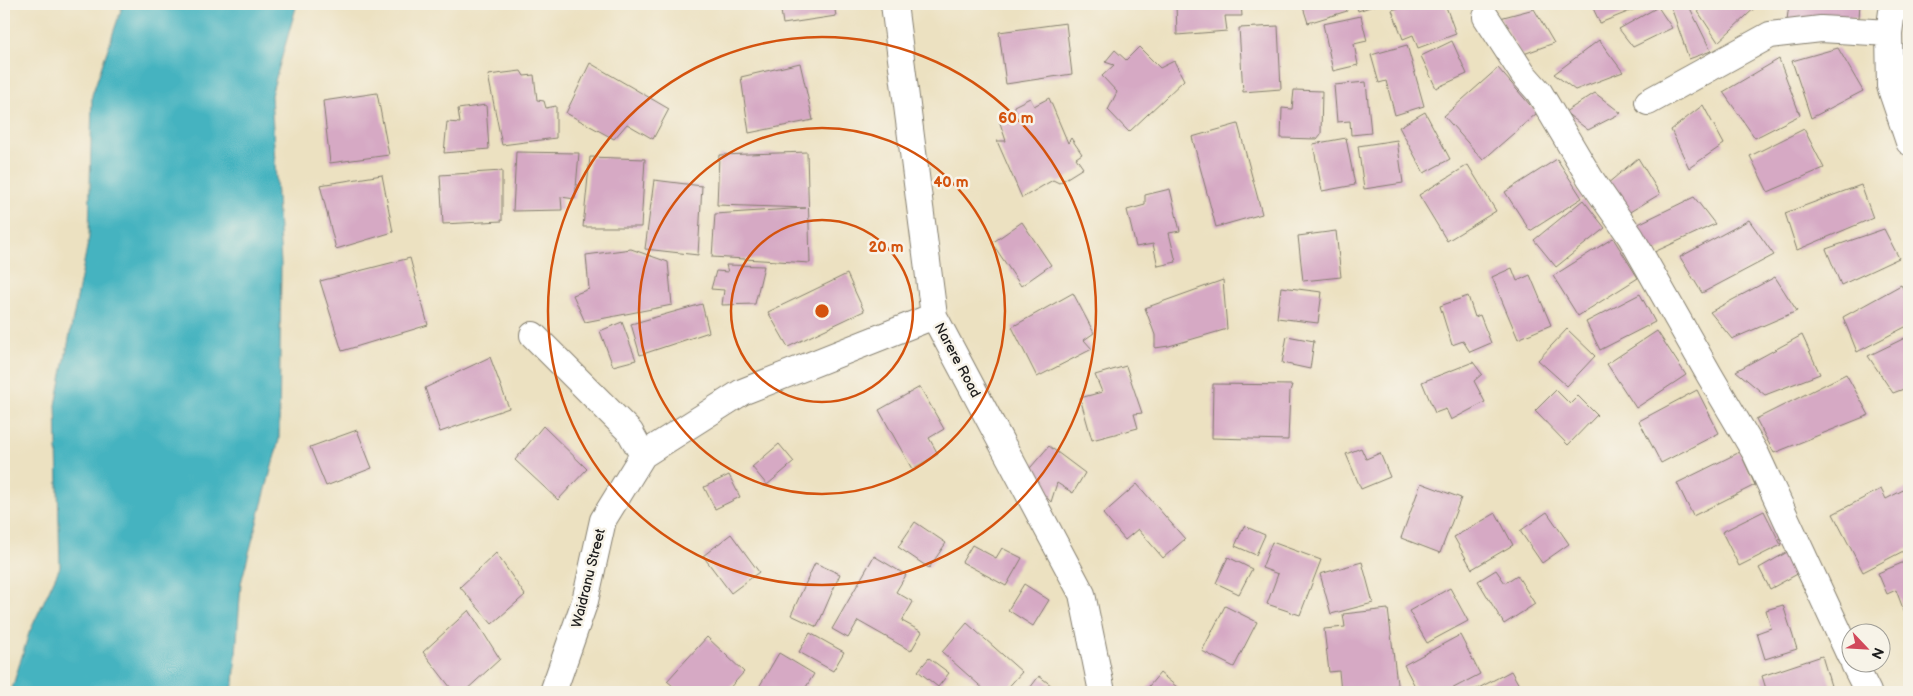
<svg xmlns="http://www.w3.org/2000/svg" width="1913" height="696" font-family="'Balsamiq Sans',sans-serif">
<rect width="100%" height="100%" fill="#f7f3e8"/>
<filter id="ink" filterUnits="userSpaceOnUse"><feTurbulence type="fractalNoise" baseFrequency=".02" numOctaves="2"/><feDisplacementMap in="SourceGraphic" scale="10" xChannelSelector="R" yChannelSelector="G"/><feConvolveMatrix kernelMatrix="1 2 1 2 8 2 1 2 1" color-interpolation-filters="sRGB"/></filter>
<filter id="wash" filterUnits="userSpaceOnUse"><feTurbulence type="fractalNoise" baseFrequency=".0096" numOctaves="4" result="noise"/><feDisplacementMap in="SourceGraphic" scale="20" xChannelSelector="R" yChannelSelector="G"/><feGaussianBlur stdDeviation="1.12" result="paint"/><feColorMatrix in="noise" values="0 0 0 0 0 0 0 0 0 0 0 0 0 0 0 0 0 1.4 0 .05"/><feComposite in="paint" operator="in"/></filter>
<g filter="url(#wash)">
<rect width="100%" height="100%" fill="#ece1c1"/>
<path fill="#45b3c0" stroke="#30686e" d="M123 4H297L271 95 281 264 279 440 241 583 234 683 230 692H11L29 633 60 567 56 405 89 237 92 95Z"/>
<g id="blocks">
<path fill="#d6a9c4" d="M780 4H834L836 16 783 24Z
M1176 4H1241L1242 16H1225L1227 31 1177 35Z
M1302 4H1345L1347 11 1308 23Z
M1356 4H1379L1358 11Z
M1410 4H1445L1456 34 1418 48 1413 35 1403 39 1392 10Z
M1591 4H1638L1640 7 1600 23Z
M1670 4H1688L1711 51 1689 59Z
M1693 4H1759L1718 42Z
M1789 4H1860L1859 18 1787 20Z
M1658 7 1672 28 1633 47 1619 29Z
M1534 9 1554 43 1521 55 1500 18Z
M1361 16 1367 41 1354 44 1358 65 1333 71 1323 24Z
M1066 23 1072 74 1006 84 999 32Z
M1278 26 1281 89 1243 92 1239 28Z
M1599 40 1623 72 1575 90 1554 74Z
M1452 41 1467 74 1436 88 1421 56Z
M1407 45 1424 106 1395 115 1386 81 1379 83 1371 55Z
M1139 47 1160 68 1174 61 1184 80 1129 132 1108 110 1117 92 1102 76 1114 65 1105 62 1115 50 1126 60Z
M1838 48 1863 91 1811 118 1792 61Z
M1779 59 1800 115 1755 138 1723 92Z
M590 63 669 109 653 139 627 124 614 139 566 113Z
M800 63 813 120 749 133 741 77Z
M1498 68 1537 113 1483 160 1444 116Z
M521 71 524 76 534 75 537 100 544 101 546 108 556 106V138L502 145 488 75Z
M1366 82 1371 133 1351 135 1350 121 1337 122 1334 85Z
M1294 90 1322 91 1321 134 1317 139 1281 138 1282 108 1292 109Z
M377 93 389 155 330 163 323 101Z
M1595 93 1621 113 1588 130 1565 112Z
M1030 98 1034 106 1049 98 1068 143 1071 138 1082 154 1076 158 1083 168 1059 183 1053 180 1022 198 997 141H1006L999 120 1017 115 1014 106Z
M486 105 489 149 444 153 447 122 460 123 458 109Z
M1703 105 1724 144 1689 168 1671 130Z
M1425 112 1450 159 1424 173 1399 127Z
M1238 124 1262 214 1216 227 1192 137Z
M1804 129 1824 168 1768 192 1750 156Z
M1346 138 1355 185 1322 191 1313 144Z
M1397 140 1403 183 1364 189 1358 146Z
M516 152 579 153 575 199 561 197 562 210 513 211Z
M807 152 810 263 712 257 715 214 806 208 717 205 719 155Z
M590 157 645 159 641 227H583Z
M1638 158 1660 194 1618 219 1607 184Z
M1557 159 1582 198 1530 231 1505 192Z
M1468 165 1496 211 1447 241 1419 195Z
M502 171V221L443 224 440 175Z
M382 175 393 232 336 249 320 185Z
M654 180 702 186 698 255 645 249Z
M1861 185 1873 218 1797 250 1785 213Z
M1170 189 1180 231 1169 233 1176 262 1158 266 1153 244 1136 247 1127 210 1145 205V195Z
M1694 197 1715 224 1650 254 1634 226Z
M1583 200 1605 228 1556 267 1534 240Z
M1749 220 1774 255 1702 293 1680 257Z
M1022 222 1051 265 1021 286 992 243Z
M1884 229 1899 258 1841 285 1826 249Z
M1336 231 1341 277 1303 281 1298 236Z
M1613 238 1638 278 1578 316 1553 276Z
M631 249 668 262 672 305 585 322 573 295 589 289 586 255Z
M410 258 428 325 342 351 320 281Z
M726 265 764 266 755 304 722 305 724 290 711 289 716 271 728 272Z
M1512 268 1517 281 1530 275 1551 325 1518 339 1492 277Z
M847 274 864 311 788 347 768 312Z
M1775 277 1797 311 1732 339 1710 312Z
M1223 280 1227 329 1169 346 1155 348V335L1145 308Z
M1901 285 1909 298V325L1857 352 1843 317Z
M1281 287 1322 292 1318 323 1277 318Z
M1073 293 1094 333 1084 340 1092 349 1037 377 1012 327Z
M1640 294 1655 322 1600 350 1586 322Z
M1468 296 1475 317 1480 315 1491 343 1470 352 1463 341 1452 345 1440 306Z
M702 304 709 332 640 355 631 324Z
M622 322 636 360 613 366 600 331Z
M1567 329 1595 356 1567 386 1538 360Z
M1657 331 1686 375 1636 408 1607 364Z
M1802 335 1820 374 1765 395 1736 371Z
M1287 336 1314 341 1310 369 1282 363Z
M1909 336V387L1893 393 1868 356Z
M490 357 509 408 440 432 425 388Z
M1473 362 1482 374 1474 381 1485 402 1451 420 1446 409 1435 413 1422 382Z
M1126 366 1142 413 1134 414 1138 428 1092 440 1080 398 1102 392 1095 375Z
M1846 374 1869 415 1774 453 1756 419Z
M1213 384 1292 385 1290 391 1288 440 1212 438Z
M920 387 944 429 929 438 938 454 912 469 879 410Z
M1556 390 1570 404 1578 396 1597 415 1568 445 1535 411Z
M1697 390 1719 433 1661 463 1639 421Z
M543 426 587 469 558 500 515 460Z
M357 430 372 468 326 486 310 447Z
M779 444 794 462 767 485 752 467Z
M1049 446 1085 473 1073 493 1057 483 1051 502 1025 474Z
M1361 448 1366 459 1380 453 1390 477 1361 489 1346 454Z
M1740 452 1755 485 1693 516 1677 483Z
M729 475 740 497 715 509 704 487Z
M1421 483 1461 498 1440 553 1401 538Z
M1137 484 1185 539 1163 558 1138 529 1125 540 1103 514Z
M1909 487V548L1863 572 1833 514 1881 489 1886 499Z
M1764 511 1781 545 1739 566 1722 532Z
M1547 512 1569 544 1542 563 1520 531Z
M1496 513 1513 545 1472 569 1454 537Z
M915 522 946 543 929 568 898 547Z
M1244 526 1265 535 1256 555 1235 546Z
M731 534 759 572 731 593 703 556Z
M1272 542 1321 560 1300 615 1267 604 1278 574 1262 568Z
M972 545 996 558 1002 548 1022 558 1006 586 962 562Z
M1791 550 1803 571 1770 589 1759 568Z
M496 553 525 595 492 624 460 587Z
M874 556 906 575 896 592 913 602 902 621 922 632 911 651 858 621 848 638 832 629Z
M1228 557 1252 569 1239 594 1216 583Z
M1909 560V619H1907L1896 590 1887 594 1878 573Z
M1362 562 1373 603 1331 614 1320 574Z
M815 563 840 574 817 627 791 615Z
M1496 570 1505 583 1517 575 1535 604 1504 624 1478 581Z
M1024 584 1049 600 1033 626 1008 610Z
M1450 588 1468 621 1427 643 1409 611Z
M1783 605 1797 649 1765 659 1757 633 1771 628 1766 610Z
M1225 606 1257 622 1234 667 1202 651Z
M1388 609 1398 692H1341L1339 671 1329 672 1324 629 1345 627 1343 614Z
M469 610 500 659 464 692H454L423 652Z
M967 623 1022 672 1004 692H987L942 652Z
M810 633 844 652 833 671 799 652Z
M1460 635 1480 674 1446 692H1418L1404 665Z
M707 637 744 672 726 692H680L667 681Z
M779 653 814 674 803 692H756Z
M1822 656 1831 686 1812 692H1767L1762 676Z
M929 658 949 673 938 687 918 671Z
M1511 671 1523 692H1471Z
M1160 673 1183 692H1144Z
M1039 676 1060 692H1027Z"/>
</g>
</g>
<g filter="url(#ink)">
<use href="#blocks" fill-opacity="0" stroke="#847e6e" stroke-width="1"/>
<g fill="none" stroke-linecap="round" stroke-linejoin="round">
<defs>
<path id="minor" d="M894 4 934 316 1082 594 1102 692
M1893 4 1889 33 1890 86 1909 142
M1486 17 1523 74 1539 92 1590 178 1631 237 1710 376 1756 454 1850 656
M1648 102 1770 35 1821 29 1889 33
M533 335 630 432 643 455 603 520 585 601 553 692
M643 455 742 392 934 316
M1854 664 1868 692"/>
</defs>
<use href="#minor" stroke="#847e6e" stroke-width="28"/>
<use href="#minor" stroke="#fff" stroke-width="26"/>
</g>
</g>
<g fill="none" stroke="#d4530e" stroke-width="2.5">
<circle cx="822" cy="311" r="91"/>
<circle cx="822" cy="311" r="183"/>
<circle cx="822" cy="311" r="274"/>
</g>
<g text-anchor="middle" stroke-width="5" stroke-linejoin="round" paint-order="stroke">
<g font-size="14" fill="#1c1c1c" stroke="#f7f3e8">
<text transform="translate(958 360) rotate(62)" y="5">Narere Road</text>
<text transform="translate(588 578) rotate(-76)" y="5">Waidranu Street</text>
</g>
</g>
<circle cx="822" cy="311" r="8" fill="#d4530e" stroke="#f7f3e8" stroke-width="2.5"/>
<g font-size="15" text-anchor="middle" font-weight="bold" fill="#d4530e" stroke="#f7f3e8" stroke-width="5" stroke-linejoin="round" paint-order="stroke">
<text x="1016" y="123">60 m</text>
<text x="951" y="187">40 m</text>
<text x="886" y="252">20 m</text>
</g>
<rect width="1913" height="696" fill="none" stroke="#f7f3e8" stroke-width="20"/>
<g transform="translate(1866 648) rotate(115)"><circle r="24" fill="#f7f3e8" stroke="#9f9d96"/>
<path d="M0-4L9 19L0 12L-9 19Z" fill="#d1495b"/>
<text y="-8" font-size="14" font-weight="bold" text-anchor="middle" fill="#1c1c1c">N</text>
</g>
</svg>
